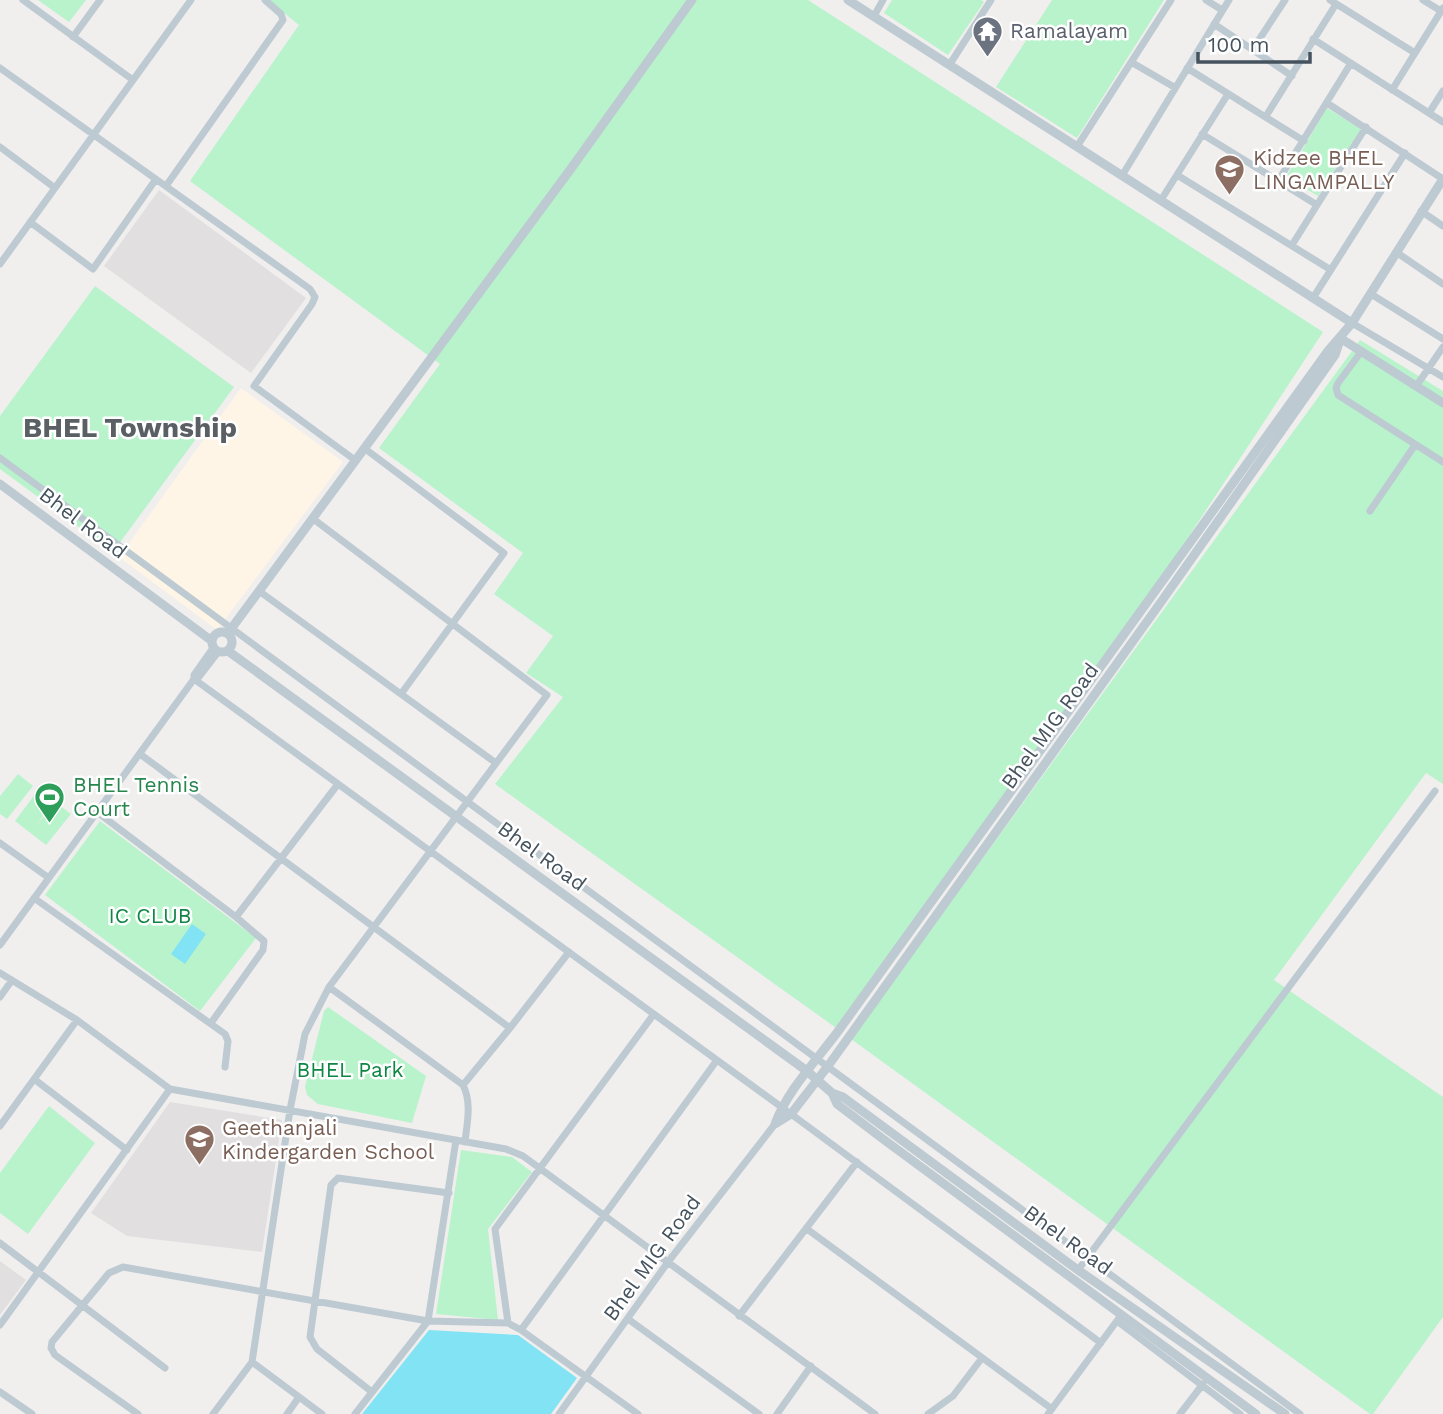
<svg xmlns="http://www.w3.org/2000/svg" width="1443" height="1414" font-family="'Work Sans',sans-serif">
<rect width="100%" height="100%" fill="#f1eeee"/>
<path fill="#fef5e6" d="M241 388 343 462 217 630 119 557Z"/>
<path fill="#e2dfe0" d="M159 190 306 298 251 373 104 266Z
M170 1102 282 1120 262 1252 127 1236 91 1213Z
M0 1261 26 1280 0 1315Z"/>
<path fill="#b8f3cc" d="M38 0H86L69 22Z
M268 0H808L1323 332 1151 594 839 1030 495 784 563 697 526 673 553 636 494 594 523 553 379 448 440 364 190 181 299 25Z
M892 0H981L984 2 948 55 884 13Z
M1052 0H1164L1077 138 996 87Z
M1327 108 1361 129 1318 196 1286 177Z
M95 286 234 387 113 552 0 469V416Z
M1360 340 1443 391V784L1426 773 1274 980 1443 1097V1317L1373 1414H1370L851 1039Z
M18 774 33 786 7 819 0 814V796Z
M39 789 54 801 34 828 55 802 71 814 46 845 15 821Z
M100 821 256 938 200 1011 45 895Z
M328 1007 426 1076 412 1123 318 1104 307 1095 305 1087 324 1011Z
M49 1106 95 1143 28 1234 0 1213V1173Z
M461 1150 512 1157 532 1172 488 1229 498 1320 436 1314Z"/>
<path fill="#81e3f4" d="M192 924 206 934 185 964 171 954Z
M429 1330 518 1335 577 1378 551 1414H362Z"/>
<g fill="none" stroke-linecap="round" stroke-linejoin="round">
<path stroke="#bdcad2" stroke-width="7" d="M23 0 133 80
M1206 0 1222 10
M1330 0 1415 53
M1423 0 1441 11
M874 16 883 0
M1214 24 1292 76
M73 37 100 0
M1313 39 1443 122
M1253 49 1285 0
M1131 62 1174 87
M950 64 991 0
M0 68 310 289 315 297 312 304 254 386 355 460
M1187 68 1304 141
M1392 90 1443 8
M1327 103 1443 179
M1429 113 1443 91
M1266 116 1336 4
M1202 134 1317 205
M1078 145 1171 0
M0 147 55 188
M1123 174 1229 0
M1177 175 1331 270
M1278 181 1351 63
M166 186 283 20 281 14 265 0
M1161 200 1228 94
M1421 211 1443 226
M30 222 93 269 156 179
M1292 245 1366 127
M1396 252 1443 284
M0 264 191 0
M1371 294 1443 339
M1313 298 1405 153
M1352 323 1443 377
M1361 352 1338 383 1336 388 1338 395 1443 462
M1417 385 1443 347
M364 448 504 553 401 694
M0 458 1300 1414
M1370 511 1415 445
M259 591 496 763
M194 679 791 1114 1101 1343
M194 679 198 678 218 652
M140 754 510 1028 569 952
M97 812 236 917 264 941 263 950 211 1023
M0 843 49 878
M34 898 225 1034 228 1041 225 1067
M236 917 338 784
M0 945 194 679V675L213 648
M0 973 77 1020 170 1089 506 1149 523 1156 875 1414
M329 987 463 1085C472 1103 467 1123 465 1142
M0 997 12 980
M34 1079 127 1150
M463 1085 510 1028
M0 1126 77 1020
M807 1229 1052 1409
M0 1243 165 1368
M1078 1270 1435 791
M739 1316 857 1162
M628 1319 759 1414
M1117 1321 1240 1414
M508 1323 495 1229 654 1014
M0 1325 170 1089
M521 1330 717 1060
M252 1362 322 1414
M0 1392 32 1414
M372 1392 317 1349 310 1337 331 1185 338 1178 449 1193
M138 1414 55 1355 51 1348 52 1342 109 1273 123 1267 428 1321 508 1323 521 1330 638 1414
M213 1414 252 1362 290 1110 305 1034 329 987 547 695 312 518
M287 1414 299 1397
M355 1414 428 1321 456 1140
M559 1414 668 1262 775 1124
M777 1414 811 1366
M928 1414 953 1396 982 1358
M1048 1414 1119 1318
M1180 1414 1203 1384"/>
<path stroke="#bdcad2" stroke-width="9" d="M848 0 1352 323
M1340 338 1443 403
M0 484 212 641
M212 642a10 10 0 1 1 20 0a10 10 0 1 1-20 0Z
M228 633 570 170 692 0
M228 651 807 1071 832 1093 837 1104 883 1139 1256 1414
M832 1093 843 1097 1078 1270 1285 1414
M775 1124C788 1089 817 1060 839 1030L1328 351 1352 323 1443 179
M775 1124 791 1114 828 1066 1161 602 1335 355 1340 340"/>
</g>
<defs>
<symbol id="temple-pin" viewBox="-11 -11 22 30"><path d="M0 17L-7.5 6A9.5 9.5 0 1 1 7.5 6Z" fill="#6b7280" stroke="#fff"/><path d="M0-6L5-2H3V0L6.5 2.5H4V6H1.5V3h-3V6H-4V2.5H-6.5L-3 0V-2H-5Z" fill="#fff"/></symbol>
<symbol id="university-pin" viewBox="-11 -11 22 30"><path d="M0 17L-7.5 6A9.5 9.5 0 1 1 7.5 6Z" fill="#8d6e63" stroke="#fff"/><path d="M0-5L7-2L0 1L-7-2ZM-4 1L0 2.5L4 1V4Q0 6-4 4Z" fill="#fff"/></symbol>
<symbol id="stadium-pin" viewBox="-11 -11 22 30"><path d="M0 17L-7.5 6A9.5 9.5 0 1 1 7.5 6Z" fill="#2e9e5b" stroke="#fff"/><path d="M0-5a6.5 5 0 1 0 0 10a6.5 5 0 1 0 0-10ZM-3.5-1.8h7v3.6h-7Z" fill="#fff"/></symbol>
<symbol id="school-pin" viewBox="-11 -11 22 30"><path d="M0 17L-7.5 6A9.5 9.5 0 1 1 7.5 6Z" fill="#8d6e63" stroke="#fff"/><path d="M0-5L7-2L0 1L-7-2ZM-4 1L0 2.5L4 1V4Q0 6-4 4Z" fill="#fff"/></symbol>
</defs>
<g fill-rule="evenodd">
<use href="#temple-pin" x="970" y="14" width="35" height="47"/>
<use href="#university-pin" x="1212" y="152" width="35" height="47"/>
<use href="#stadium-pin" x="32" y="780" width="35" height="47"/>
<use href="#school-pin" x="182" y="1122" width="35" height="47"/>
</g>
<g text-anchor="middle" stroke-width="5" stroke-linejoin="round" paint-order="stroke">
<g font-size="21" fill="#5b616d" stroke="#fff" text-anchor="start">
<text x="1010" y="38">Ramalayam</text>
</g>
<g font-size="21" fill="#785e54" stroke="#fff" text-anchor="start">
<text x="1253" y="165">Kidzee BHEL<tspan x="1253" dy="24">LINGAMPALLY</tspan></text>
<text x="222" y="1135">Geethanjali<tspan x="222" dy="24">Kindergarden School</tspan></text>
</g>
<g font-size="21" fill="#45535e" stroke="#fff">
<text transform="translate(83 523) rotate(37)" y="7">Bhel Road</text>
<text transform="translate(1050 726) rotate(-54)" y="7">Bhel MIG Road</text>
<text transform="translate(542 856) rotate(36)" y="7">Bhel Road</text>
<text transform="translate(1068 1240) rotate(36)" y="7">Bhel Road</text>
<text transform="translate(652 1258) rotate(-54)" y="7">Bhel MIG Road</text>
</g>
<g font-size="21" fill="#27864d" stroke="#fff" text-anchor="start">
<text x="73" y="792">BHEL Tennis<tspan x="73" dy="24">Court</tspan></text>
</g>
<g font-size="21" fill="#0e8644" stroke="#fff">
<text x="150" y="923">IC CLUB</text>
<text x="350" y="1077">BHEL Park</text>
</g>
<g font-size="28" font-weight="bold" fill="#5a5f64" stroke="#fff">
<text x="130" y="437">BHEL Township</text>
</g>
</g>
<path d="M1198 52v10h112v-10" fill="none" stroke="#45535e" stroke-width="3.5"/>
<text x="1208" y="52" font-size="21" fill="#45535e" stroke="#ffffff" stroke-width="5" paint-order="stroke">100 m</text>
</svg>
